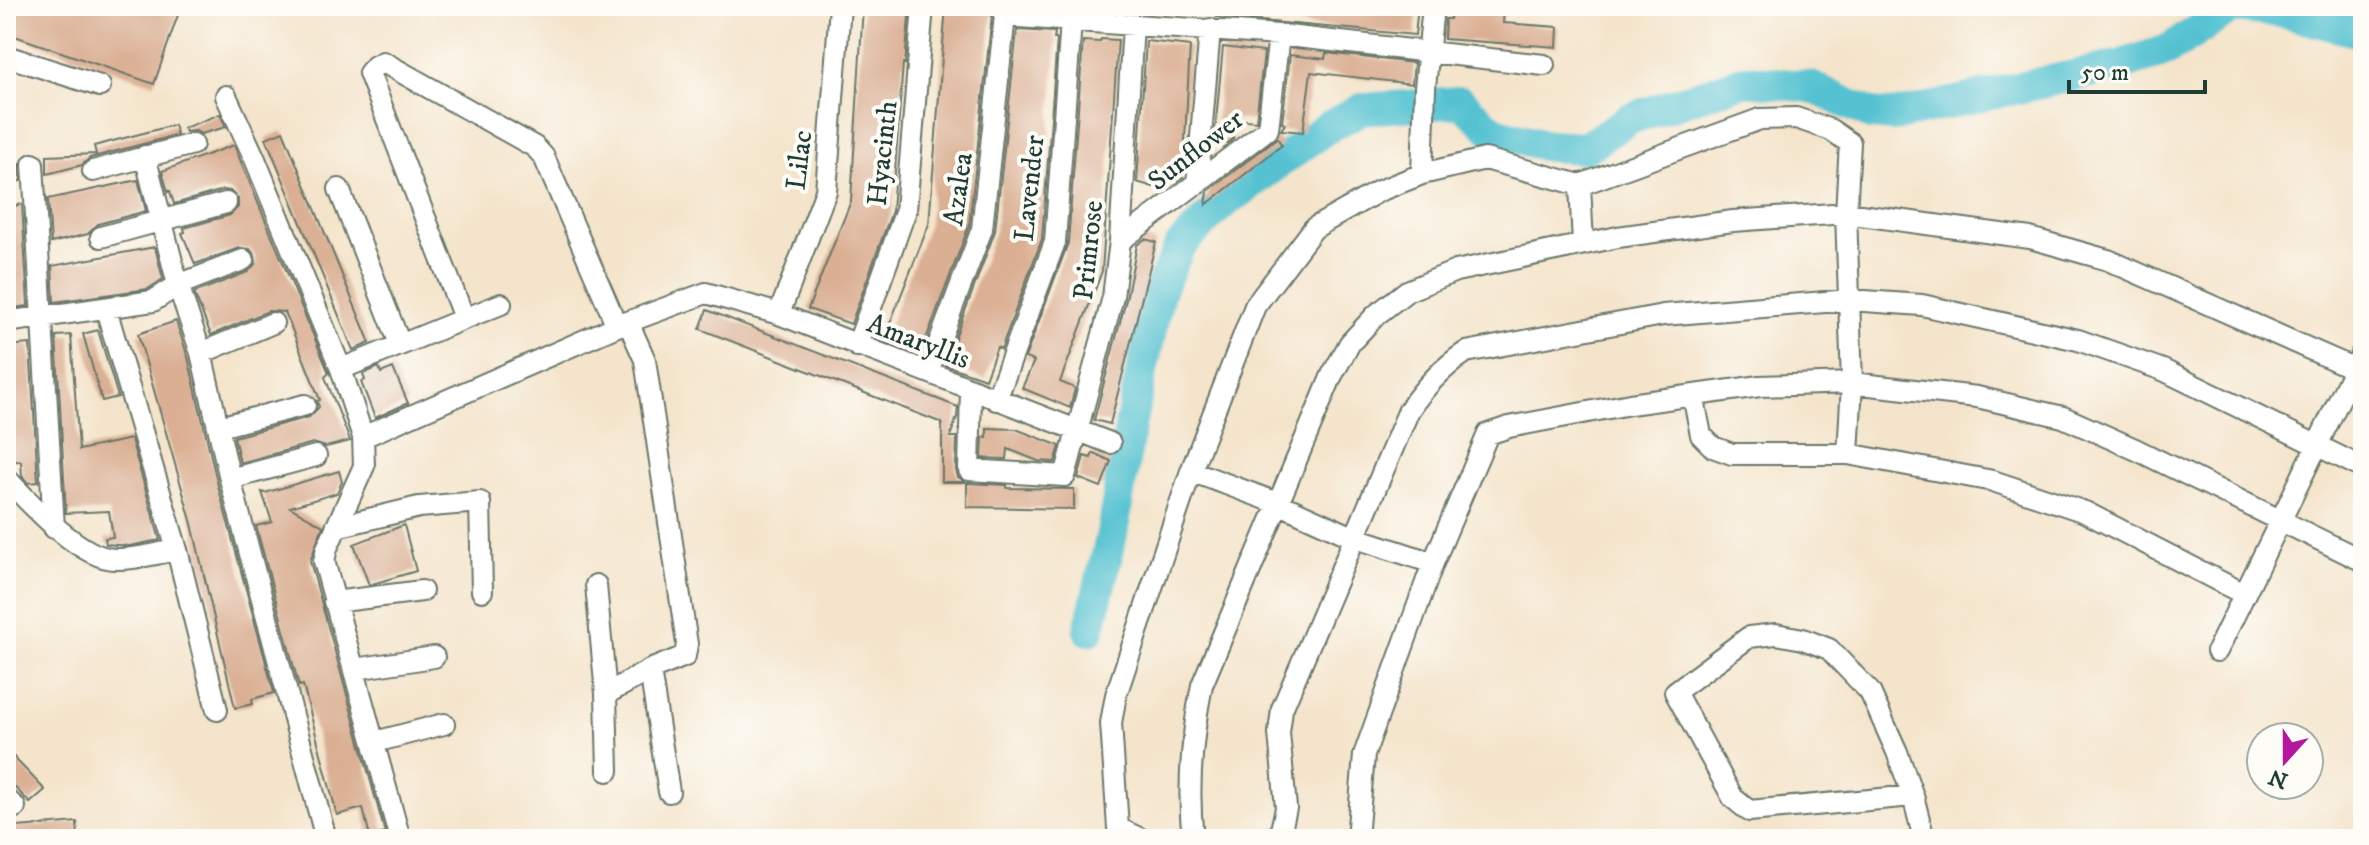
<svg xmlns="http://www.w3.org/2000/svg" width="2369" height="845" font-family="'IM FELL DW Pica',serif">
<rect width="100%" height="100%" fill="#fdfcf7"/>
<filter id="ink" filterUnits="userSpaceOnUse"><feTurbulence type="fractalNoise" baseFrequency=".0125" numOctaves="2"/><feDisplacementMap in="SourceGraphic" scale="16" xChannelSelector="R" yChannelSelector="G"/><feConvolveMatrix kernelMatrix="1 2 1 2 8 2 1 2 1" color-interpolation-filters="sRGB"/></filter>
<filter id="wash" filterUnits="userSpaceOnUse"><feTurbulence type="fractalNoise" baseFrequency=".006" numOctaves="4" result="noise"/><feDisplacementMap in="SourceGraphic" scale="32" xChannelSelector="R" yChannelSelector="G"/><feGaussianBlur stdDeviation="1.8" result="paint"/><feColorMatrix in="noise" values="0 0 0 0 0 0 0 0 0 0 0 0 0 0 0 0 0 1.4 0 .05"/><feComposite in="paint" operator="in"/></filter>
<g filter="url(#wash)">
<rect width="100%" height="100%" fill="#f4e4cb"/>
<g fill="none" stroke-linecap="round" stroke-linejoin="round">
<path stroke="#57c2d1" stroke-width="32" d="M1089 630 1112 534 1131 421 1159 292 1180 246 1220 206 1328 127 1362 109 1461 102 1494 132 1548 146 1585 148 1629 119 1746 80 1811 87 1871 114 1893 116 2122 65 2168 50 2233 7 2282 12 2363 33"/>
</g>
<g id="blocks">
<path fill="#daaf93" d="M6 6H181L154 84 6 33Z
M863 6H910L905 64 903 63 892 211 851 324 808 309 851 201Z
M946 6H993L969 226 920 355 883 341 929 224Z
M1217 6 1310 8 1418 6 1415 35 1217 17Z
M1451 6H1504L1503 23 1558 27 1557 47 1444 39 1445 19H1450Z
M1017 30 1055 32 1054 39H1057L1042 239 1001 349 997 347 985 379 945 365 995 231Z
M1101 39 1118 40 1102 271 1060 382 1075 388 1070 408 1022 388 1034 361 1025 358 1068 243 1083 41 1100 42Z
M1146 41 1190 46 1183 177 1177 181 1153 180V187L1137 182Z
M1223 47 1264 52 1256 121 1235 119 1233 139 1228 143 1214 142Z
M1326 53 1414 63 1412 84 1311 72 1303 132 1281 130 1285 124 1282 123 1290 55 1325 59Z
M220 114 226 127 201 134 196 131 186 132 184 128Z
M174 125 177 135 90 158 82 165 47 174V156L96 154 94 146Z
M283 131 370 343 353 350 266 138Z
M1277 138 1282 145 1206 205 1208 191Z
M234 145 329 373 325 377 350 441 326 447 313 443 240 463 234 437 309 417 319 407 317 401 320 400 285 312 268 311 211 335 194 293 248 272 256 263 255 256 250 249 239 248 195 264 182 233 185 232 184 228 230 215 238 207V199L230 191 223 190 174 204 170 191 168 192 162 171Z
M20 164 21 181 10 183 8 165Z
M138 180 146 211 98 224 88 234 51 243 48 199Z
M22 204 28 306 6 309V208Z
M1145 239 1156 242 1110 424 1094 420 1126 300 1137 245Z
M155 247 163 279 148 289 54 302 52 266Z
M707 310 958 407 957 417 950 437H957L956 470 958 477 965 482H942V423L700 329Z
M176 321 188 357 217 482 274 693 252 699 253 704 235 708 192 524 138 334Z
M98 330 118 397 102 401 83 334Z
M71 335 79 450 131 439 160 540 129 546 106 544 105 538 113 537 109 511 66 513 56 336Z
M30 344 38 482 28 483 22 476 21 461H6V346Z
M379 367 381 373 393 368 408 403 375 418 361 382 365 380 363 374Z
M987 428 1016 429 1060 446 1055 462 1038 461 1008 449 1007 459 982 458 983 437H987Z
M1093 453 1111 461 1101 487 1078 478 1084 456 1091 458Z
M339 471 342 482 337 493 290 507 323 526 310 561 385 833 370 837 363 808 337 815 303 685 299 686 256 526 272 522 262 492 265 493Z
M967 483 1007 485V488L1074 489V509L967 507Z
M404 525 416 571 369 585 354 544Z
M6 749 45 790 30 803 6 778Z
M77 822 78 839H6V828Z"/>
</g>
</g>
<g filter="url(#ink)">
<use href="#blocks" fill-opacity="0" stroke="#6a7769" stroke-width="2"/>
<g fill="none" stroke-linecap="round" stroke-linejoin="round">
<defs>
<path id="minor" d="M1005 16 1279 35 1544 65
M6 56 100 86
M226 96 255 159 341 369 363 437 364 466 327 548 324 561 400 839
M145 156 178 285 201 353 230 479 326 839
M33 164 54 528
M93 171 193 144
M1422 174 1425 88 1433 6
M1197 184 1210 29
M1580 185 1583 244
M339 189 400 344
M101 237 226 203
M1120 241 1268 129 1279 35
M106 309 177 550 217 710
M779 314 826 191 840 6
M464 318 369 73 375 66 383 62 535 147 544 157 617 326
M6 322 153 301 178 285 243 260
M857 346 906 210 923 6
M201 353 273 323
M341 369 501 304
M928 372 982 229 1006 6
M971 390 969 470 1065 476 1113 297 1120 241 1133 25
M1693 395 1701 435 1713 447 1732 454H1848L1993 481 2085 512 2244 594
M996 400 1055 242 1071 21
M219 427 305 405
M363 437 617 326 706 293 779 314 1110 443
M1191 471 1280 504 1353 537 1433 563
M6 478C30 503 79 558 115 559 135 560 157 553 177 550
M230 479 316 456
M336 527 419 507 480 502 482 591
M596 585 606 694
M334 602 422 591
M2217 651 2363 351
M355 669 434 657
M650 670 669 792
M375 742 444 724
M608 771 606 694 650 670 685 656 687 644 645 360 628 322
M1913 796 1749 811 1733 798 1675 692 1749 637 1776 634 1803 639 1829 649 1870 692 1897 752 1913 796 1924 839
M6 799 15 807
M1141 839 1118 828 1111 723 1116 695 1191 471 1255 306 1314 228 1379 191 1422 174 1485 159 1580 185 1760 119 1796 118 1831 130 1850 143 1846 213 1852 383 1848 454
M1193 839C1187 788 1192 735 1202 685L1332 375 1350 343 1376 315 1407 291 1456 271 1618 237 1733 221 1846 213 2030 238 2108 260 2355 369
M1279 839 1286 808 1279 733 1282 709 1409 410C1425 386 1442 368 1466 352L1663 315 1850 300 1922 305 2078 340 2163 370 2363 468
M1357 839 1364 755 1433 563 1488 434 1509 427 1630 404 1760 386 1852 383 1977 397 2063 417 2137 450 2363 561"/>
</defs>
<use href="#minor" stroke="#6a7769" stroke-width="24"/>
<use href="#minor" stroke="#fff" stroke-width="20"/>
</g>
</g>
<g text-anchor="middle" stroke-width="8" stroke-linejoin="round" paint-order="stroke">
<g font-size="28" fill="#1f3d34" stroke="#fdfcf7">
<text transform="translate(1195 149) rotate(-38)" y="10">Sunflower</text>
<text transform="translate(881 153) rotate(-84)" y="10">Hyacinth</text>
<text transform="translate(798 160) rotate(-83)" y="10">Lilac</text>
<text transform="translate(1028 188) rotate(-84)" y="10">Lavender</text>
<text transform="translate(957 189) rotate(-82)" y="10">Azalea</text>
<text transform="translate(1087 250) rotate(-84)" y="10">Primrose</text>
<text transform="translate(919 340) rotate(21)" y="10">Amaryllis</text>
</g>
</g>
<rect width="2369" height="845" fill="none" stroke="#fdfcf7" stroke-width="32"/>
<g transform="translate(2285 761) rotate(201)"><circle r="38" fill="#fdfcf7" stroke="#a4b0a9" stroke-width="2"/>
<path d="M0-6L14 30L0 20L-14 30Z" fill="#b5179e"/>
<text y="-12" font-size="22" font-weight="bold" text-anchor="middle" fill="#1f3d34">N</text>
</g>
<path d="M2069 80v12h136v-12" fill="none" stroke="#1f3d34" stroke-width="4"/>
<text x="2081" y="80" font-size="24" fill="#1f3d34" stroke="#fdfcf7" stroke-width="6" paint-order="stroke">50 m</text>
</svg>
